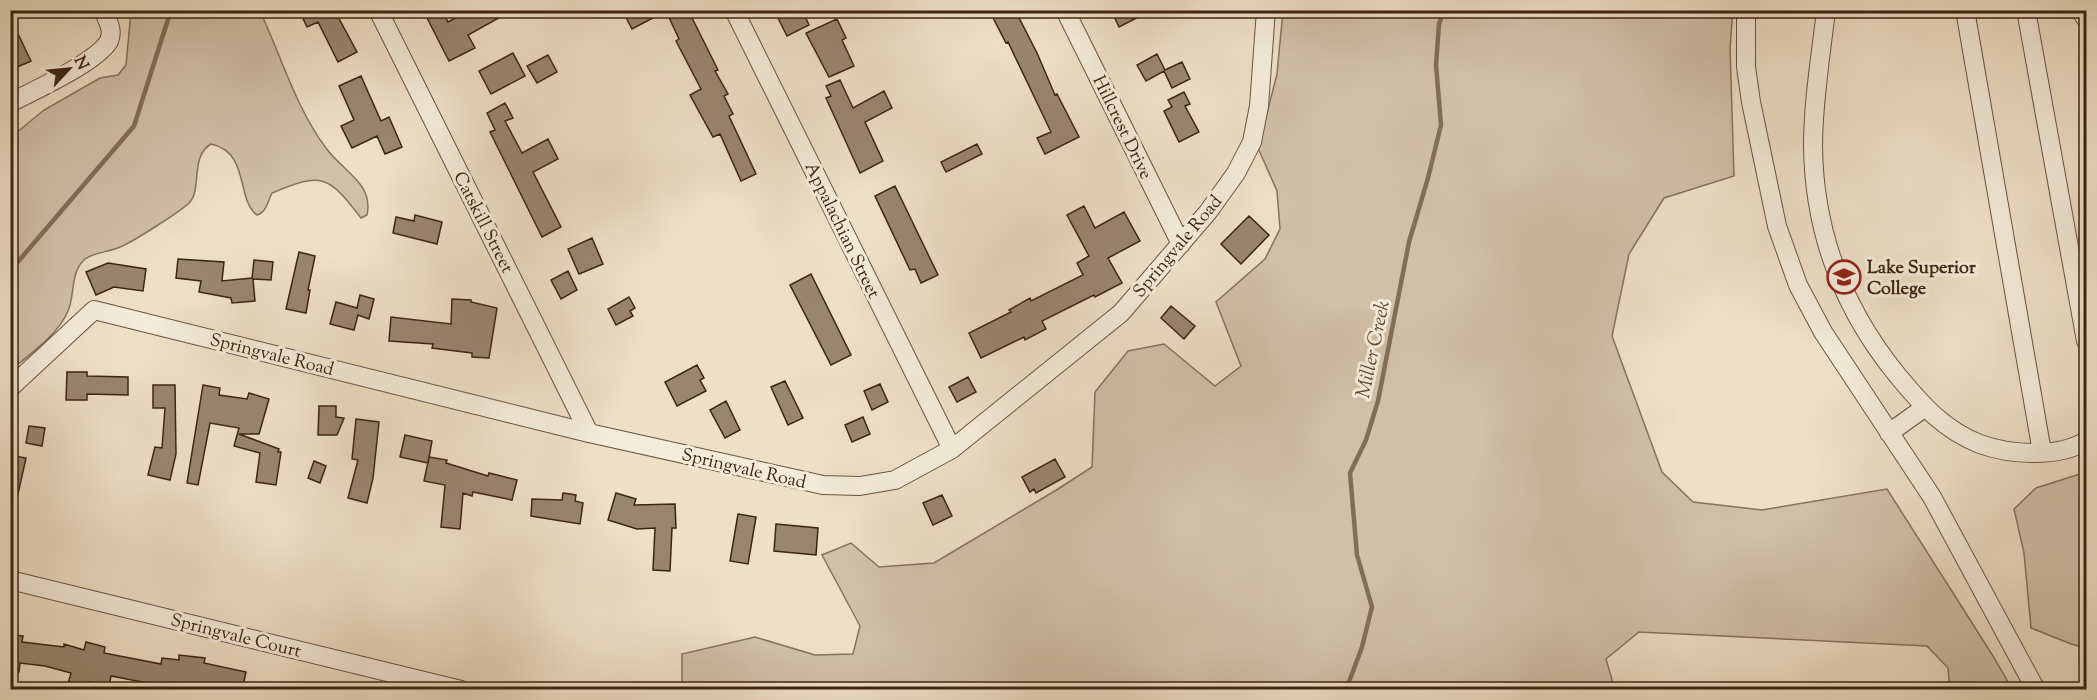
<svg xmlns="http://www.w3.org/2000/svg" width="2097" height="700" font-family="'Sorts Mill Goudy',serif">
<rect width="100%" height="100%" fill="#eee0c6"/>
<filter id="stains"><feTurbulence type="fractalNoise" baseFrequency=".00333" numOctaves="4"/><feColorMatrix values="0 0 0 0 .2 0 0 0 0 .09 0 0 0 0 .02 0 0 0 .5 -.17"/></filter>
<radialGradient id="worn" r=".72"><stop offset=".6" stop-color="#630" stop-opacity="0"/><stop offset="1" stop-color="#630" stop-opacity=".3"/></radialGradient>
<path fill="#d0c0a7" stroke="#86725c" stroke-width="1.5" d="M1733 10 1730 48 1734 176 1664 198 1629 254 1612 336 1662 472 1693 502 1762 510 1887 489 1993 656 2012 689H1950L1948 668 1927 646 1639 632 1606 659 1615 690H682V654L755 637 815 655 853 654 860 626 822 555 851 543 879 567 934 563 1058 489 1092 467 1095 392 1128 351 1164 344 1215 386 1241 366 1216 302 1265 259 1280 229 1277 191 1258 148 1277 74 1283 11Z
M131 11H260C281 56 296 108 326 148 342 171 374 183 367 215L361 218C328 175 322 172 272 193 268 201 266 213 257 215 236 200 250 152 211 144 190 156 202 188 190 202 183 210 131 243 120 247 110 252 95 252 85 259 70 272 75 295 68 311 57 336 31 353 11 370V137L44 110 100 78 118 75 126 65Z
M2086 472V648L2071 644 2031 628 2024 553 2014 509 2036 488Z"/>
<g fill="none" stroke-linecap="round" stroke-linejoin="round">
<path stroke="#826e58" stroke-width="4.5" d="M10 271 134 126 171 10
M1346 690 1362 647 1372 607 1357 555 1350 473 1366 440 1378 401 1409 242 1428 178 1441 125 1436 65 1439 24 1444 10"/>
</g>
<path fill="#99866f" stroke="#3c2410" stroke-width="1.5" d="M299 10H342L336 13 357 52 338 62 318 22 307 27Z
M423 10H442L448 22 470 10H513L468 35 475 48 449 61Z
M622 10H688L718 70 715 71 728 94 724 96 733 114 729 116 756 174 741 181 720 134 713 137 690 95 701 89 676 41 679 39 666 11 632 29Z
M774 10H802L809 25 787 36Z
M989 10H1015L1037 53 1055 95 1057 94 1079 137 1045 154 1037 138 1051 132 1008 42 1006 43Z
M1111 10H1152L1119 27Z
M10 17 31 61 10 70Z
M837 19 846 38 842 40 854 66 829 77 806 33Z
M513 53 525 76 491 94 479 71Z
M1157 54 1165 70 1182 62 1190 79 1172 88 1164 71 1146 81 1137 65Z
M548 55 557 72 537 83 527 66Z
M361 76 381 121 389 117 402 147 385 154 377 136 352 148 341 126 354 120 339 86Z
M840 80 853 108 884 91 892 108 865 122 883 161 860 173 826 98 831 96 826 86Z
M1184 92 1190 104 1185 106 1199 132 1179 142 1164 111 1172 107 1168 100Z
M505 103 513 118 505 121 522 153 548 139 558 159 533 172 561 227 542 237 490 132 495 130 487 113Z
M977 144 982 154 946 172 941 162Z
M895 186 938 275 921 283 915 269 910 270 875 196Z
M1084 206 1095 228 1124 212 1140 241 1108 258 1122 283 1095 297 1094 295 1042 321 1046 329 1025 340 1024 337 981 358 969 333 1011 312 1009 310 1030 298 1031 301 1083 275 1077 263 1089 256 1067 215Z
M415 215 442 222 437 244 393 233 396 217 414 221Z
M1249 216 1269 235 1241 264 1221 244Z
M592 238 603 264 579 274 568 249Z
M299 252 315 256 308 290H310L306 313 286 309Z
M178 259 224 262 222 281 252 278 254 260 273 262 271 280 253 279 255 301 232 303 231 298 199 292 201 281 176 278Z
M108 263 146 269 143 291 114 287 96 295 86 272Z
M568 271 577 290 561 299 551 280Z
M811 274 851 355 831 365 790 285Z
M360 295 374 299 369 319 358 315 354 330 330 324 336 302 357 308Z
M629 297 635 308 630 311 633 316 616 325 608 309Z
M452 299 471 300V302L497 308 489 358 472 357V353L432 348 433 344 389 341 391 317 451 324Z
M1171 306 1195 326 1184 339 1161 318Z
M697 365 704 378 700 380 706 391 677 406 665 382Z
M67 372H87V376L128 377V395L87 394V400H66Z
M968 377 976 392 957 402 949 387Z
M785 381 803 418 788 425 771 387Z
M880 384 888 402 872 410 864 391Z
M153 385H175L176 454 170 480 148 475 155 447 162 448 165 408H153Z
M203 385 220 388 219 395 247 399 249 393 269 399 259 434H239L279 449 278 452H281L276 485 256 482 260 453 234 446 239 428 210 423 198 485 187 483Z
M726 401 740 430 725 438 710 410Z
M319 406H336V417L344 418 337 435H318Z
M863 417 870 434 852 442 845 425Z
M356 419 379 422 373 478 367 503 348 498 358 460 352 459Z
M29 426 45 428 42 446 26 443Z
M405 435 432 441 428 463 400 457Z
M10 455 26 458 16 503 10 502Z
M429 457 447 460 446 463 488 476 489 473 517 480 512 500 473 492 472 496 463 493 460 529 441 527 445 485 424 481Z
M1055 459 1065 477 1036 493 1034 489 1030 492 1022 477Z
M314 461 326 466 320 483 308 478Z
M563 493 576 495 575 501 583 503 580 524 531 516 532 499 562 500Z
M616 493 636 499 634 505 675 504 676 528H672L670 571 653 570 655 528 637 529 608 520Z
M942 495 952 516 933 525 923 503Z
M738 514 756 517 748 564 730 561Z
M776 524 818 528 816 555 774 551Z
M10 635 23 636 22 642 64 647V644L84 650 86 642 105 647 104 653 161 664 162 658 179 660V655L205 658 204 663 246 672 242 690H223L201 685 200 690H158V685L111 676 109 687 88 682 86 689 68 684 71 673 45 666 20 663 19 672H10Z"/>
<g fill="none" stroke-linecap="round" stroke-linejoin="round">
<defs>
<path id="minor" d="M378 10 589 433
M734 10 952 449
M1065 10 1181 244
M1746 10V67L1751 102 1777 226 1798 285 1823 332 1932 497 2036 690
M1826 10C1821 55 1813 101 1813 146 1814 233 1843 309 1898 376 1922 405 1944 430 1980 444 2010 455 2058 458 2086 441
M1965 10 2042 452
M2026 10 2086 341
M2080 10 2086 19
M10 103C33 91 97 62 109 41 114 30 107 20 103 10
M10 388 94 310 589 433 823 485 860 486 895 480 952 449 1121 313 1208 212 1236 173 1252 142 1259 106 1266 10
M1889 433 1924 408
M10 580 461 690"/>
</defs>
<use href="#minor" stroke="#68533e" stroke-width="20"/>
<use href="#minor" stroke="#f4ebda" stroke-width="18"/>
</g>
<defs>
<symbol id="university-ring" viewBox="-11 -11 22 22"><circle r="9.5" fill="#f4ebda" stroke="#8f2418" stroke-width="1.5"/><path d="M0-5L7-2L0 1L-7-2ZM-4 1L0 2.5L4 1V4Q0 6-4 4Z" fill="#8f2418"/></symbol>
</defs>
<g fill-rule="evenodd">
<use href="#university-ring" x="1825" y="258" width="38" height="38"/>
</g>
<g text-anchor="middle" stroke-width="6" stroke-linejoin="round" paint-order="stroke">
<g font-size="18" fill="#3c2410" stroke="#f4ebda">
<text transform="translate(1123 127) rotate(64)" y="6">Hillcrest Drive</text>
<text transform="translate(484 222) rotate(63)" y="6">Catskill Street</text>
<text transform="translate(843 230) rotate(64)" y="6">Appalachian Street</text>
<text transform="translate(1177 246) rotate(-50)" y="6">Springvale Road</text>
<text transform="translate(272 354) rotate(14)" y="6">Springvale Road</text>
<text transform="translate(744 468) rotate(13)" y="6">Springvale Road</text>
<text transform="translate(236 635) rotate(14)" y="6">Springvale Court</text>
</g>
<g font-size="18" font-weight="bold" fill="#3c2410" stroke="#f4ebda" text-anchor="start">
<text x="1867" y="273">Lake Superior<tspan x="1867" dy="21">College</tspan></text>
</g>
<g font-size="20" font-style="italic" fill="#5f4934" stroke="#f4ebda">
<text transform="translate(1372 349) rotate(-78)" y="7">Miller Creek</text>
</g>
</g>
<rect width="2097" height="700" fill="none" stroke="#eee0c6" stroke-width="36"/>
<rect x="12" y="12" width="2073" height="676" fill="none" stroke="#3c2410" stroke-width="3"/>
<rect x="18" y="18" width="2061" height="664" fill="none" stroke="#3c2410" stroke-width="1.5"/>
<g transform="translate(69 69) rotate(64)" stroke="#f4ebda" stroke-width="4.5" paint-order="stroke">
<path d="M0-4.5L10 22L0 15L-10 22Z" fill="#3c2410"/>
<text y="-9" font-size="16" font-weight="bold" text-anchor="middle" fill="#3c2410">N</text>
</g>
<rect width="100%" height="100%" filter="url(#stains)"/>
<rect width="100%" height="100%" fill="url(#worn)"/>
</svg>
